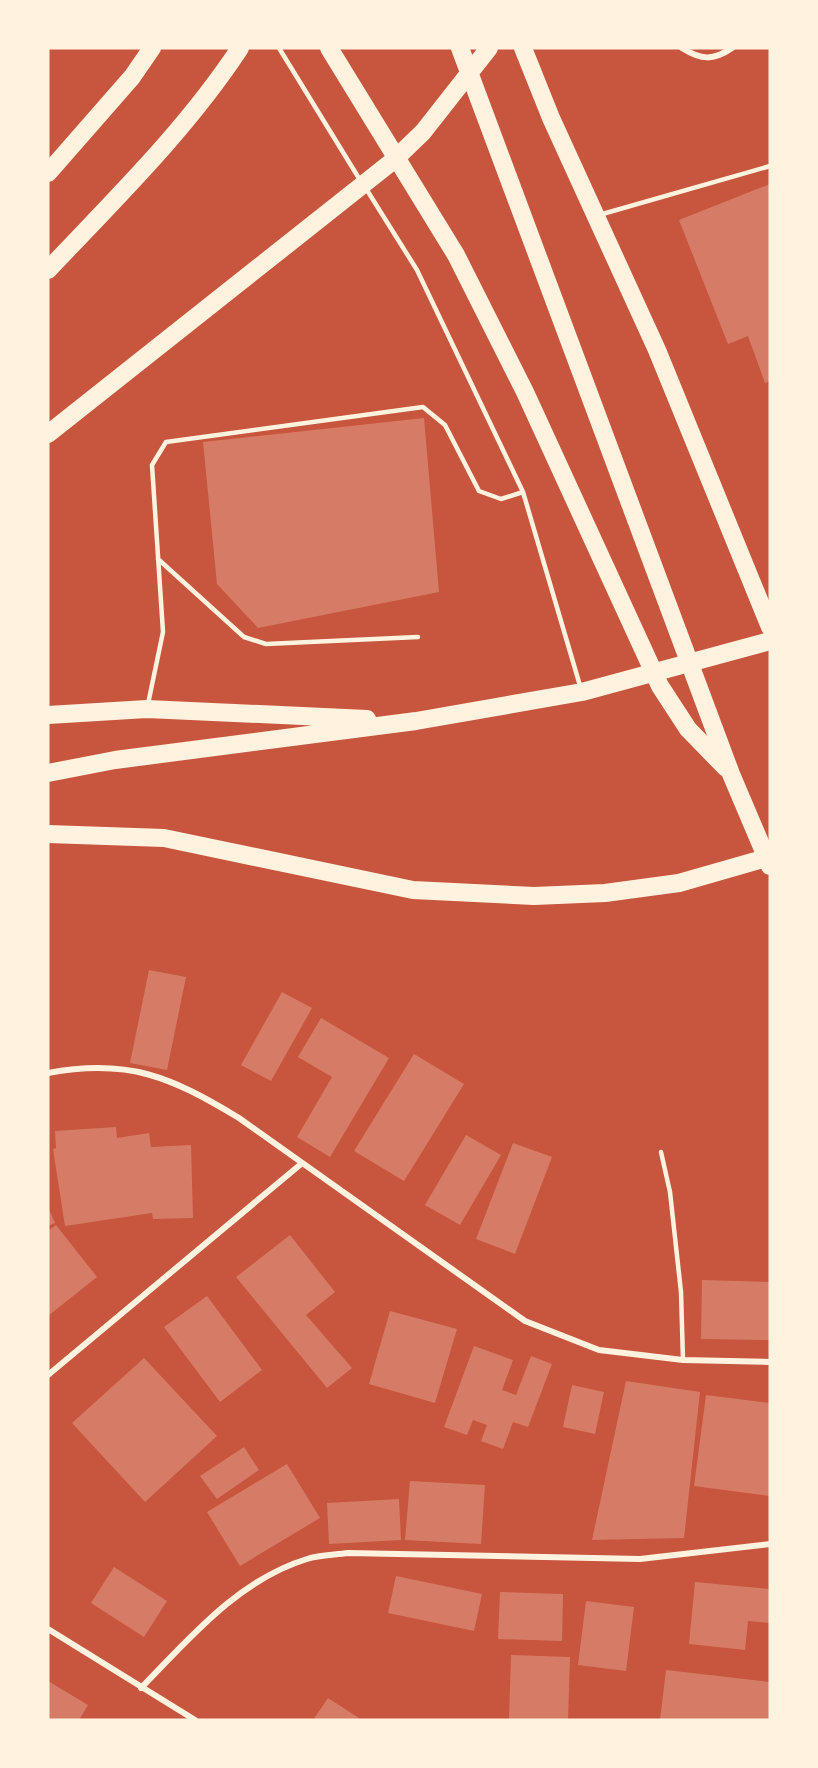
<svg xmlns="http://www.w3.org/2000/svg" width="818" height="1768" font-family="'IBM Plex Serif',serif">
<rect width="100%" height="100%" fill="#c8553d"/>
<path fill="#d67c66" d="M770 184V381L765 383 748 336 728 344 679 220Z
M424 418 439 592 258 628 217 584 203 442Z
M149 970 186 977 167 1070 130 1063Z
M282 992 312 1008 271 1081 241 1065Z
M321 1018 389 1058 330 1157 297 1137 332 1077 298 1057Z
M414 1054 464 1084 404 1181 354 1151Z
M116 1127 117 1138 149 1133 151 1147 191 1145 193 1218 153 1219 152 1213 65 1226 53 1149 56 1148 55 1131Z
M466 1135 501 1155 460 1225 425 1205Z
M513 1143 552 1157 515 1254 476 1239Z
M48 1207 55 1223 48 1226Z
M56 1225 97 1277 48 1316V1231Z
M290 1235 335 1292 306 1315 352 1368 327 1388 236 1277Z
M702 1280 770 1282V1340L701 1339Z
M207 1296 262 1370 220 1402 164 1327Z
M390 1311 457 1329 435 1403 369 1384Z
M474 1346 513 1360 502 1390 516 1395 531 1356 552 1364 528 1427 513 1422 503 1449 481 1441 487 1425 473 1420 467 1435 444 1427Z
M144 1358 217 1436 145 1502 72 1423Z
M626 1381 700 1392 684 1538 592 1540Z
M572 1385 604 1392 595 1434 563 1427Z
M706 1395 770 1403V1496L694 1486Z
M244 1447 259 1470 217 1499 200 1476Z
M287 1464 320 1518 240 1566 207 1512Z
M410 1481 485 1485 481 1544 405 1540Z
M399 1499 401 1540 329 1544 327 1503Z
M114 1567 167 1601 144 1637 91 1603Z
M396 1576 482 1594 474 1631 388 1613Z
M695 1582 770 1589V1623L748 1621 745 1650 689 1644Z
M500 1592 563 1594 562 1641 498 1639Z
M586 1601 634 1607 626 1671 578 1665Z
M511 1655 570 1657 568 1720 509 1719Z
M666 1670 770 1682V1720H660Z
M48 1681 88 1705 79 1720H48Z
M328 1698 362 1720H313Z"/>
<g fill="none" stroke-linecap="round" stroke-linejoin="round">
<path stroke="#fff3e0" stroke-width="4.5" d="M279 48 360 180
M365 187 417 270 523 492 581 689
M599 215 770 166
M158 559 244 637 266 644 418 637
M148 704 163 632 152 465 166 442 423 407 445 425 479 491 501 499 523 492
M661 1152 670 1192 681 1292 683 1360"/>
<path stroke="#fff3e0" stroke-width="6" d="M682 48C701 60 713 61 732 48
M48 1073C129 1058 171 1077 239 1118L525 1321 599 1350 683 1360 770 1362
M48 1375 301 1164
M48 1629 195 1720
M141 1688C189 1639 238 1580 307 1559 319 1555 334 1555 348 1553L640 1559 770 1544"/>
<path stroke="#fff3e0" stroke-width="18" d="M329 48 456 255 525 392 660 686 688 729 726 768
M460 48 731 774 770 866
M523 48 551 118 657 350 770 627
M48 173 132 77 152 48
M48 270C115 199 186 130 240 48
M48 434 394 160 423 132 489 48
M48 715 147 709 367 719
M48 773 115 760 416 721 582 692 770 641
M48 834 164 838 413 890 534 896 605 893 679 883 770 857"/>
</g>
<rect width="818" height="1768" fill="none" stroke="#fff3e0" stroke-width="99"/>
</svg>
